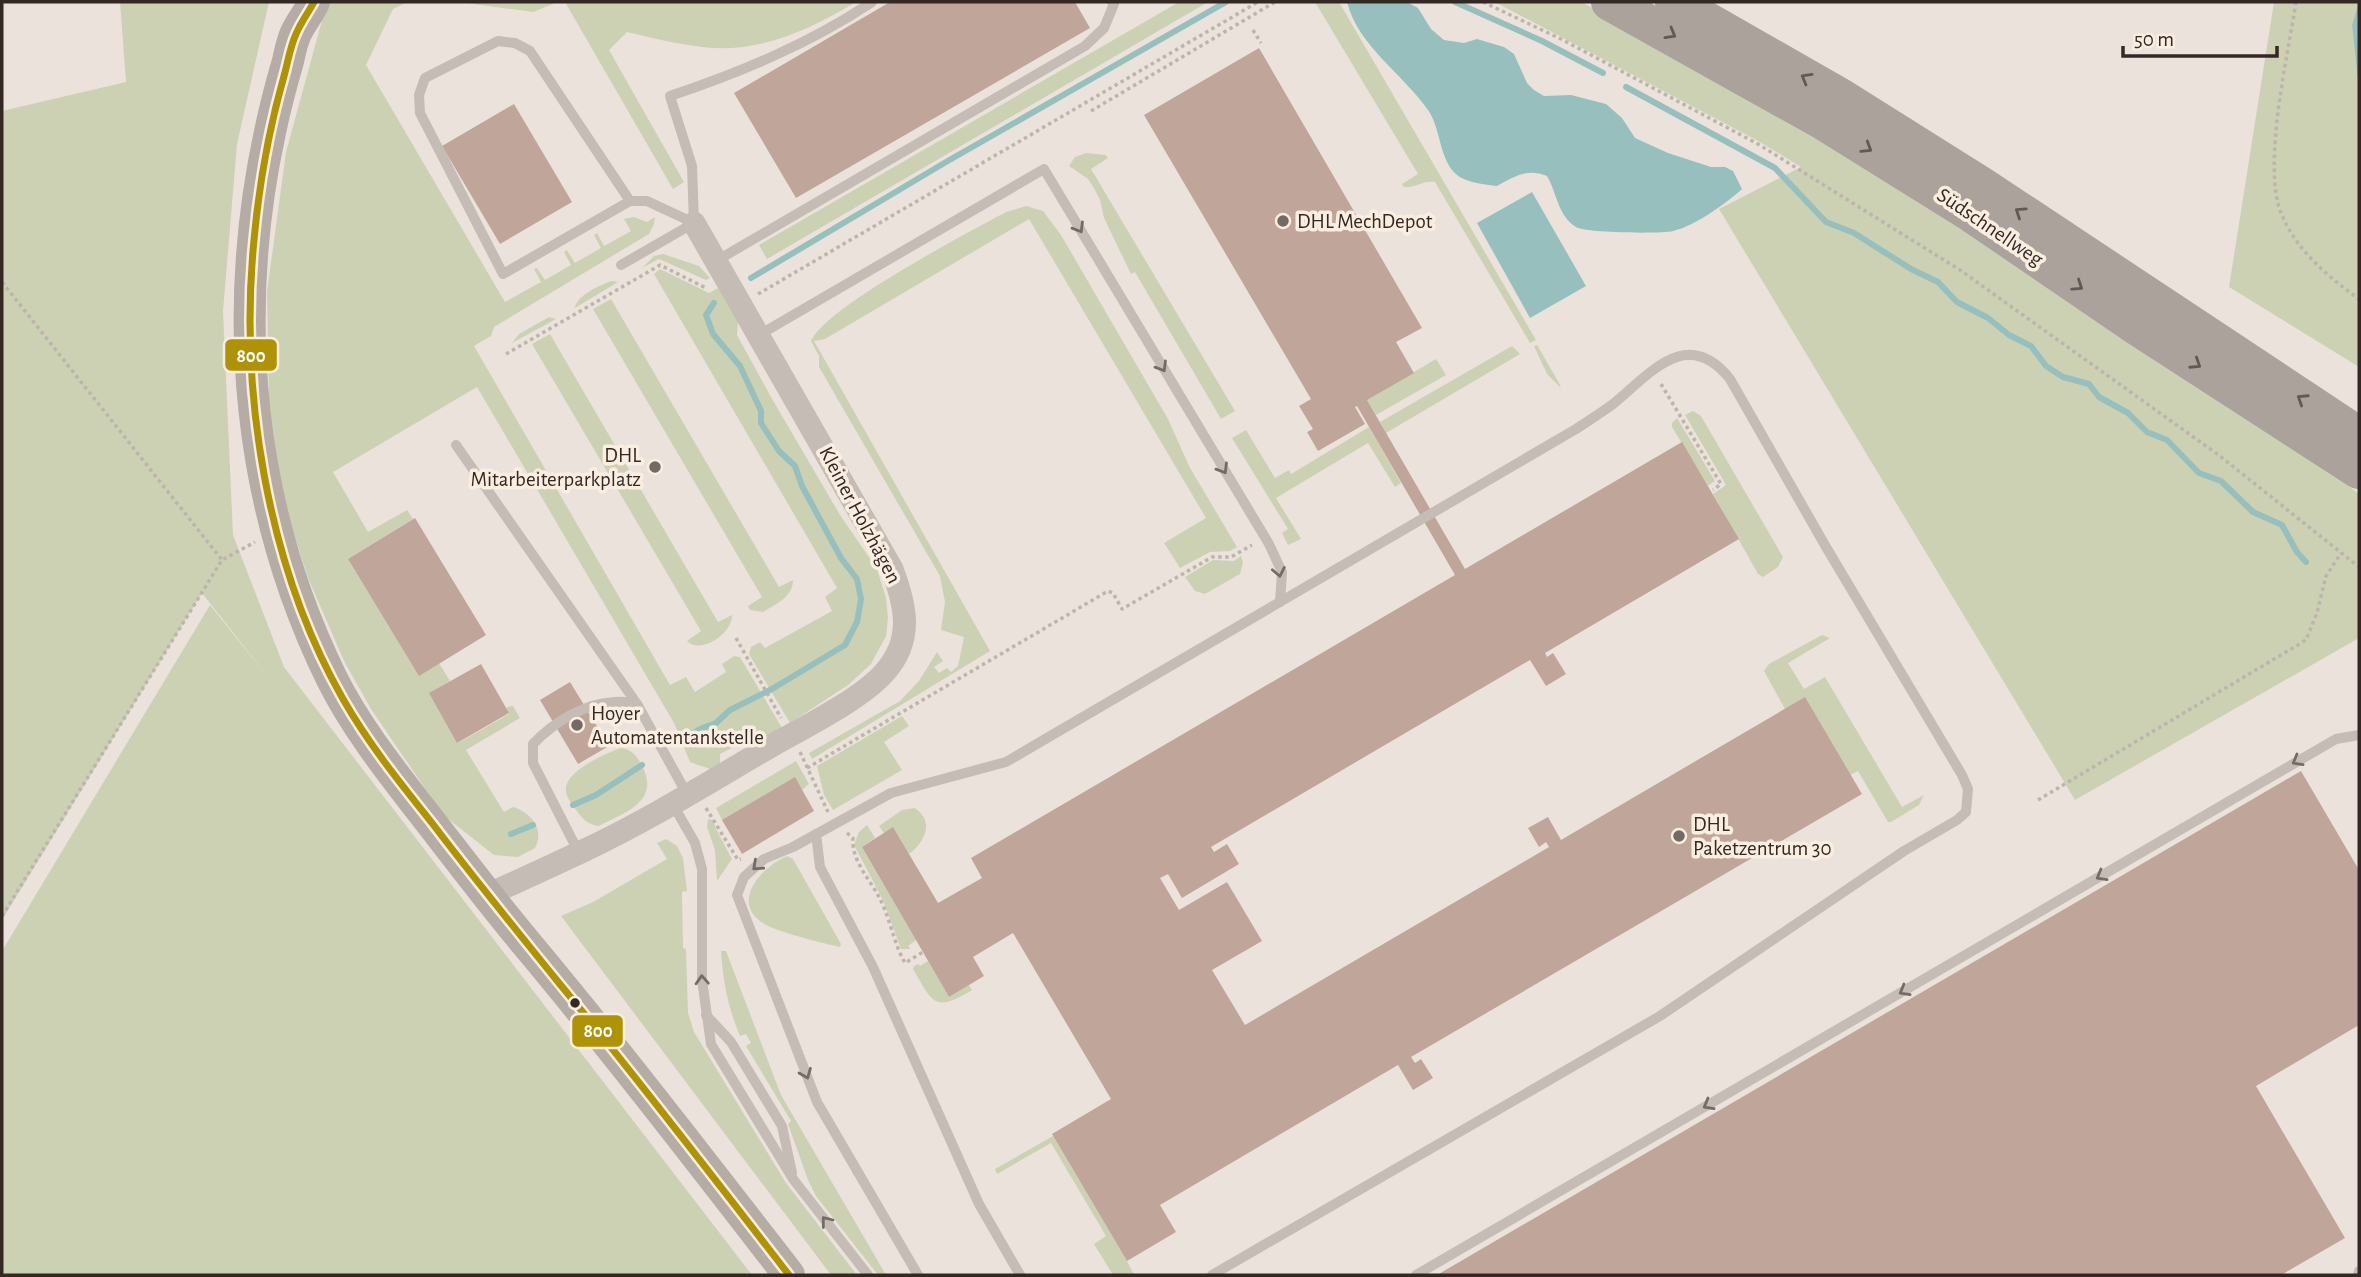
<svg xmlns="http://www.w3.org/2000/svg" width="2361" height="1277" viewBox="0 0 2361 1277" font-family="'Alegreya Sans',sans-serif">
  <style>
    .green { fill: #ccd1b3 }
    .water { fill: #96bfbe }
    .lines { fill: none; stroke-linecap: round; stroke-linejoin: round }
    .stream { stroke: #96bfbe; stroke-width: 6 }
    .building { fill: #c0a59b }
    .path { stroke: #bdb4ad; stroke-width: 3.5; stroke-dasharray: 3.5 3.5; stroke-linecap: butt }
    .lane { stroke: #c4bcb5; stroke-width: 10 }
    .street { stroke: #c4bcb5; stroke-width: 23 }
    .secondary { stroke: #b5aca5; stroke-width: 32 }
    .highway { stroke: #aaa29b; stroke-width: 38 }
    .bus-1-casing { stroke: #faeee0; stroke-width: 12 }
    .bus-1 { stroke: #ae9207; stroke-width: 7 }
    .oneway { stroke: #635954 }
    .oneway2 { stroke: #756b65 }
    .poi-dot { fill: #746964; stroke: #faeee0; stroke-width: 2.5 }
    .bus-dot { fill: #342824; stroke: #faeee0; stroke-width: 2.5 }
    .labels { text-anchor: middle; dominant-baseline: central; stroke-width: 7; stroke-linejoin: round; paint-order: stroke }
    .poi-label { font-size: 21px; fill: #342824; stroke: #faeee0; text-anchor: start }
    .street-label { font-size: 21px; fill: #342824; stroke: #faeee0 }
    .line-badge { stroke: #faeee0; stroke-width: 2.5 }
    .badge-label { font-size: 19px; text-anchor: middle; font-weight: bold; fill: #fff }
  </style>
  <rect width="100%" height="100%" fill="#ebe3db"/>
  <g class="green">
    <polygon points="120,2 269,2 237,144 223,311 233,535 284,667 752,1275 2,1275 2,951 210,605 271,681 202,593 2,920 2,111 126,82"/>
    <path d="M327,2H408L393,9L366,65L505,302L541,282L534,269L537,268L545,280L571,265L564,252L567,250L575,263L601,248L594,235L597,233L604,246L631,231L624,219L634,217L647,222L655,217L654,224L649,234L494,327L491,336L474,346L670,685L686,677L695,692L726,672L722,664L734,656L740,657L782,728L762,739L755,736L720,754V764L710,769L690,762L674,723L477,387L333,472L368,532L407,510L413,519L348,559L419,675L439,663L450,681L430,693L458,743L509,714L506,708L511,706H513L520,718L466,750L504,812L513,807C531,812 545,830 535,848L518,857L494,855L443,815L371,709L344,661L308,578L282,497L269,400L267,292L286,152Z"/>
    <polygon points="459,2 558,2 533,12"/>
    <path d="M565,2H856C810,30 757,54 702,47C677,44 652,38 627,32L609,50L684,182L673,189Z"/>
    <polygon points="1179,2 1208,2 767,259 759,245"/>
    <path d="M1315,2H1339L1536,340L1530,343L1435,182C1424,180 1415,188 1404,187L1402,184L1418,174Z"/>
    <polygon points="1495,2 1581,2 1624,24 1782,112 2306,452 2359,494 2359,638 2075,800 1719,209 1801,167 1760,142"/>
    <polygon points="2274,2 2359,2 2352,25 2359,91 2359,367 2229,287"/>
    <polygon points="1086,153 1106,155 1108,158 1091,169 1235,411 1221,419 1135,272 1131,274 1104,218 1100,200 1094,188 1088,179 1069,166 1075,157"/>
    <path d="M1026,206L1043,211L1061,235L1168,419L1190,468L1237,547L1230,551L1210,552L1180,568L1164,543L1206,518L1029,219L825,339L814,341L990,651L812,759L809,753L900,701L919,681L937,652L943,661L934,667L939,673L947,668L951,672L958,666L964,637L941,630L945,602L940,576L819,367V356L811,341C826,307 967,233 1006,212Z"/>
    <polygon points="663,254 699,266 710,278 706,280 659,259 642,268 654,256"/>
    <polygon points="660,269 709,293 718,288 738,322 737,335 771,397 840,515 877,569 886,598 888,618 886,636 871,664 848,685 790,723 749,654 751,647 760,642 765,648 832,611 825,597 837,588 654,274"/>
    <path d="M611,281L618,282L575,308C577,295 599,286 611,281Z"/>
    <path d="M611,299L779,587L793,580C793,597 776,604 763,612L750,610L748,606L762,597L593,309Z"/>
    <polygon points="549,317 556,319 512,343 519,334"/>
    <path d="M550,334L718,622L732,615C733,633 701,655 687,641L701,631L532,344Z"/>
    <polygon points="1537,345 1559,383 1561,388 1547,374 1534,346"/>
    <polygon points="1512,346 1520,354 1386,433 1380,422"/>
    <polygon points="1436,359 1446,375 1376,415 1367,400"/>
    <polygon points="1693,411 1701,416 1783,557 1778,567 1763,577 1758,574 1713,494 1726,485 1685,415"/>
    <polygon points="1677,418 1715,481 1708,486 1672,427 1672,423"/>
    <polygon points="1369,427 1401,483 1395,487 1368,443 1276,498 1301,539 1288,545 1282,533 1288,529 1232,438 1246,430 1275,478 1289,470 1291,474"/>
    <polygon points="1241,556 1243,562 1240,574 1205,594 1195,591 1185,577 1213,560 1234,561"/>
    <polygon points="1822,635 1830,638 1788,663 1804,689 1825,677 1902,807 1924,795 1919,805 1891,822 1888,822 1858,771 1850,775 1785,709 1764,671 1769,664"/>
    <polygon points="902,716 909,726 884,742 902,770 833,810 824,795 817,766"/>
    <path d="M621,748C631,749 636,755 641,764C662,801 626,812 599,826C589,825 582,819 577,811C573,806 566,797 566,791C563,772 606,753 621,748Z"/>
    <polygon points="796,761 809,784 802,790 722,820 716,808"/>
    <path d="M915,808C935,822 925,842 909,854L893,828L884,833L879,826L902,810Z"/>
    <polygon points="708,819 713,820 716,829 732,859 717,881 715,850 707,827"/>
    <polygon points="867,825 875,838 862,847 916,940 908,946 910,949 901,949 883,900 854,845 859,832"/>
    <polygon points="666,839 677,846 683,858 687,891 682,892 683,948 686,949 688,1013 694,1032 786,1183 857,1275 831,1275 561,916 593,902 667,859 657,843"/>
    <path d="M787,856L793,859L841,944L840,947C822,943 782,933 766,925C728,904 761,867 787,856Z"/>
    <path d="M721,951H726L781,1095L886,1275H878L816,1196L808,1180L788,1124L791,1121L746,1046L751,1043L746,1034L740,1036C728,1008 723,981 721,951Z"/>
    <path d="M928,961L949,997L969,985L972,990C934,1013 933,1003 913,969L914,966L918,964L920,966Z"/>
    <polygon points="1053,1136 1127,1261 1134,1275 1113,1275 1094,1244 1106,1236 1051,1143 997,1174 995,1169"/>
  </g>
  <g class="water">
    <path d="M1347,2L1409,3L1418,8L1431,29L1444,40L1464,43L1477,39L1504,47L1514,54L1527,83L1534,90L1544,96L1571,95L1606,104L1622,118L1635,138L1668,153L1711,167H1725L1733,171L1742,189C1725,204 1695,226 1673,231C1661,234 1585,233 1576,227C1558,216 1557,193 1547,176C1527,168 1515,176 1497,186C1483,184 1462,183 1452,170C1439,153 1440,127 1428,110C1403,74 1358,46 1347,2Z"/>
    <polygon points="2359,2 2359,91 2352,25"/>
    <polygon points="1532,192 1586,286 1530,318 1477,223"/>
  </g>
  <g class="lines">
    <g class="stream">
      <polyline points="1455,2 1542,41 1603,73"/>
      <polyline points="1626,87 1775,168 1826,222 1854,233 1911,269 1938,282 1957,302 1988,318 2009,335 2031,346 2046,366 2063,377 2089,384 2099,397 2128,413 2147,432 2167,440 2199,473 2221,481 2253,512 2282,525 2297,552 2306,562"/>
      <polyline points="751,278 946,162 1226,2"/>
      <polyline points="680,742 700,729 716,723 730,710 772,689 845,645 857,622 861,599 857,579 841,558 802,486 795,466 779,451 761,423 761,411 740,366 713,334 706,315 714,303"/>
      <polyline points="573,805 596,795 642,765"/>
      <polyline points="511,834 533,825"/>
    </g>
  </g>
  <g class="building">
    <polygon points="890,2 1075,2 1090,28 796,198 734,93"/>
    <polygon points="1259,48 1422,328 1396,342 1414,373 1367,400 1465,569 1682,442 1739,539 1545,653 1547,657 1553,653 1566,674 1546,686 1530,660 1211,847 1214,852 1227,844 1239,864 1182,898 1168,874 1160,878 1179,910 1227,882 1262,941 1212,970 1245,1025 1549,847 1546,842 1539,847 1528,828 1548,817 1561,840 1805,697 1862,794 1411,1057 1415,1063 1421,1059 1433,1078 1413,1090 1398,1065 1160,1205 1176,1232 1127,1261 1052,1134 1111,1099 1013,933 973,957 984,976 949,997 862,847 893,827 938,903 982,878 971,858 1455,575 1357,406 1355,407 1365,424 1318,451 1307,432 1313,429 1299,406 1311,399 1144,115"/>
    <polygon points="514,104 572,202 500,244 442,146"/>
    <polygon points="415,518 486,635 419,676 348,559"/>
    <polygon points="481,664 509,713 457,743 429,693"/>
    <polygon points="570,682 609,746 578,764 540,700"/>
    <polygon points="2301,771 2359,870 2359,1025 2256,1086 2345,1238 2281,1275 1437,1275"/>
    <polygon points="795,777 814,811 742,854 722,820"/>
  </g>
  <g class="lines">
    <g class="path">
      <polyline points="1483,2 1563,40 1758,144 1960,270 2220,456 2359,567"/>
      <path d="M2296,2C2288,55 2262,165 2281,213C2296,250 2328,277 2359,299"/>
      <polyline points="1253,30 1261,43"/>
      <polyline points="1091,111 1275,2"/>
      <polyline points="2,282 222,560"/>
      <polyline points="758,294 1258,2"/>
      <polyline points="506,354 660,265 706,288"/>
      <polyline points="1661,384 1721,484 1713,490"/>
      <polyline points="736,638 781,718"/>
      <polyline points="800,752 828,812"/>
      <polyline points="807,768 1108,591 1113,593 1122,609 1212,557 1231,557 1252,545"/>
      <polyline points="2038,800 2306,640 2317,613 2326,576 2341,553"/>
      <polyline points="706,808 738,860 741,859"/>
      <path d="M847,833L853,838C851,860 869,878 879,897C890,917 893,942 905,963L923,952"/>
      <polyline points="2,916 222,560 255,542"/>
    </g>
    <g class="lane">
      <polyline points="630,201 530,51 515,43 498,41 425,78 419,95 420,113 503,274 630,201 647,201 694,223"/>
      <path d="M694,223L692,166L670,96C741,72 809,44 872,2"/>
      <polyline points="716,261 1085,46 1104,28 1114,4 1112,2"/>
      <polyline points="621,265 694,223"/>
      <polyline points="759,335 1044,169 1269,544 1282,572 1280,602"/>
      <polyline points="456,445 637,704"/>
      <polyline points="672,803 695,843 702,869 702,980 711,1044 793,1179 868,1275"/>
      <polyline points="816,834 820,867 873,967 979,1204 1020,1275"/>
      <path d="M579,853L533,763V744C553,723 584,703 615,702C622,701 630,703 637,704L687,794"/>
      <polyline points="706,1015 731,1042 782,1126 792,1173"/>
      <path d="M918,1275L817,1102L737,895L744,877L764,859L793,847L891,793L1006,762L1576,429C1588,421 1601,413 1613,404C1650,374 1687,325 1730,379L1826,547L1962,775L1968,789L1966,812L1957,820L1904,851L1660,1016L1212,1275"/>
      <polyline points="1416,1275 2336,739 2359,735"/>
      <polyline points="2358,1275 2359,1271"/>
    </g>
    <path class="street" d="M487,895C519,881 551,866 583,851C649,820 711,781 773,745C805,727 861,699 884,673C914,640 906,606 892,569L694,223"/>
    <path class="secondary" d="M314,2C309,13 301,22 296,33C292,41 290,52 288,61C281,85 275,108 270,132C230,317 248,508 332,679C355,725 387,766 418,806C454,852 489,899 526,943C617,1052 703,1164 789,1275"/>
    <g class="highway">
      <polyline points="1610,2 1825,122 1968,211 2138,327 2359,470"/>
      <polyline points="1674,2 1842,98 1982,186 2359,436"/>
    </g>
    <g class="bus-1-casing">
      <path id="bus-1" d="M314,2C308,13 301,22 296,34C290,47 288,62 284,76C269,129 259,185 254,240C239,391 267,566 343,699C368,743 400,783 432,823C473,877 516,930 559,983C638,1079 713,1177 789,1275"/>
    </g>
    <use href="#bus-1" class="bus-1"/>
  </g>
  <defs><path id="oneway-chevron" d="M-2-3.5L2.5 0L-2 3.5" fill="none" stroke-width="1.6" stroke-linecap="round" stroke-linejoin="round" transform="scale(1.75)"/></defs>
  <g class="oneway">
    <use href="#oneway-chevron" transform="translate(1671 34) rotate(30)"/>
    <use href="#oneway-chevron" transform="translate(1806 78) rotate(-150)"/>
    <use href="#oneway-chevron" transform="translate(1867 148) rotate(32)"/>
    <use href="#oneway-chevron" transform="translate(2020 212) rotate(-146)"/>
    <use href="#oneway-chevron" transform="translate(2078 286) rotate(34)"/>
    <use href="#oneway-chevron" transform="translate(2196 364) rotate(33)"/>
    <use href="#oneway-chevron" transform="translate(2302 399) rotate(-147)"/>
  </g>
  <g class="oneway2">
    <use href="#oneway-chevron" transform="translate(1079 228) rotate(59)"/>
    <use href="#oneway-chevron" transform="translate(1162 367) rotate(59)"/>
    <use href="#oneway-chevron" transform="translate(1223 469) rotate(59)"/>
    <use href="#oneway-chevron" transform="translate(1279 572) rotate(79)"/>
    <use href="#oneway-chevron" transform="translate(2297 761) rotate(150)"/>
    <use href="#oneway-chevron" transform="translate(757 866) rotate(138)"/>
    <use href="#oneway-chevron" transform="translate(2101 876) rotate(150)"/>
    <use href="#oneway-chevron" transform="translate(702 980) rotate(-93)"/>
    <use href="#oneway-chevron" transform="translate(1904 991) rotate(150)"/>
    <use href="#oneway-chevron" transform="translate(806 1074) rotate(68)"/>
    <use href="#oneway-chevron" transform="translate(1708 1105) rotate(150)"/>
    <use href="#oneway-chevron" transform="translate(826 1221) rotate(-128)"/>
  </g>
  <g class="poi-dot">
    <circle cx="1283" cy="221" r="7"/>
    <circle cx="655" cy="467" r="7"/>
    <circle cx="577" cy="725" r="7"/>
    <circle cx="1679" cy="836" r="7"/>
  </g>
  <circle class="bus-dot" cx="575" cy="1003" r="6"/>
  <g class="labels">
    <g class="poi-label">
      <text x="1297" y="221">DHL MechDepot</text>
      <text x="641" y="455" text-anchor="end">DHL<tspan x="641" dy="24">Mitarbeiterparkplatz</tspan></text>
      <text x="591" y="713">Hoyer<tspan x="591" dy="24">Automatentankstelle</tspan></text>
      <text x="1693" y="824">DHL<tspan x="1693" dy="24">Paketzentrum 30</tspan></text>
    </g>
    <g class="street-label">
      <text transform="translate(1990 227) rotate(34)">Südschnellweg</text>
      <text transform="translate(860 515) rotate(62)">Kleiner Holzhägen</text>
    </g>
  </g>
  <g class="line-badge">
    <rect x="224" y="338" width="54" height="34" rx="7" fill="#ae9207"/>
    <rect x="571" y="1014" width="53" height="34" rx="7" fill="#ae9207"/>
  </g>
  <g class="badge-label">
    <text x="251" y="362">800</text>
    <text x="598" y="1037">800</text>
  </g>
  <rect width="2361" height="1277" fill="none" stroke="#342824" stroke-width="7"/>
  <path d="M2123 46v10h154v-10" fill="none" stroke="#342824" stroke-width="3.5"/>
  <text x="2134" y="46" font-size="21" fill="#342824" stroke="#faeee0" stroke-width="5" paint-order="stroke">50 m</text>
</svg>
